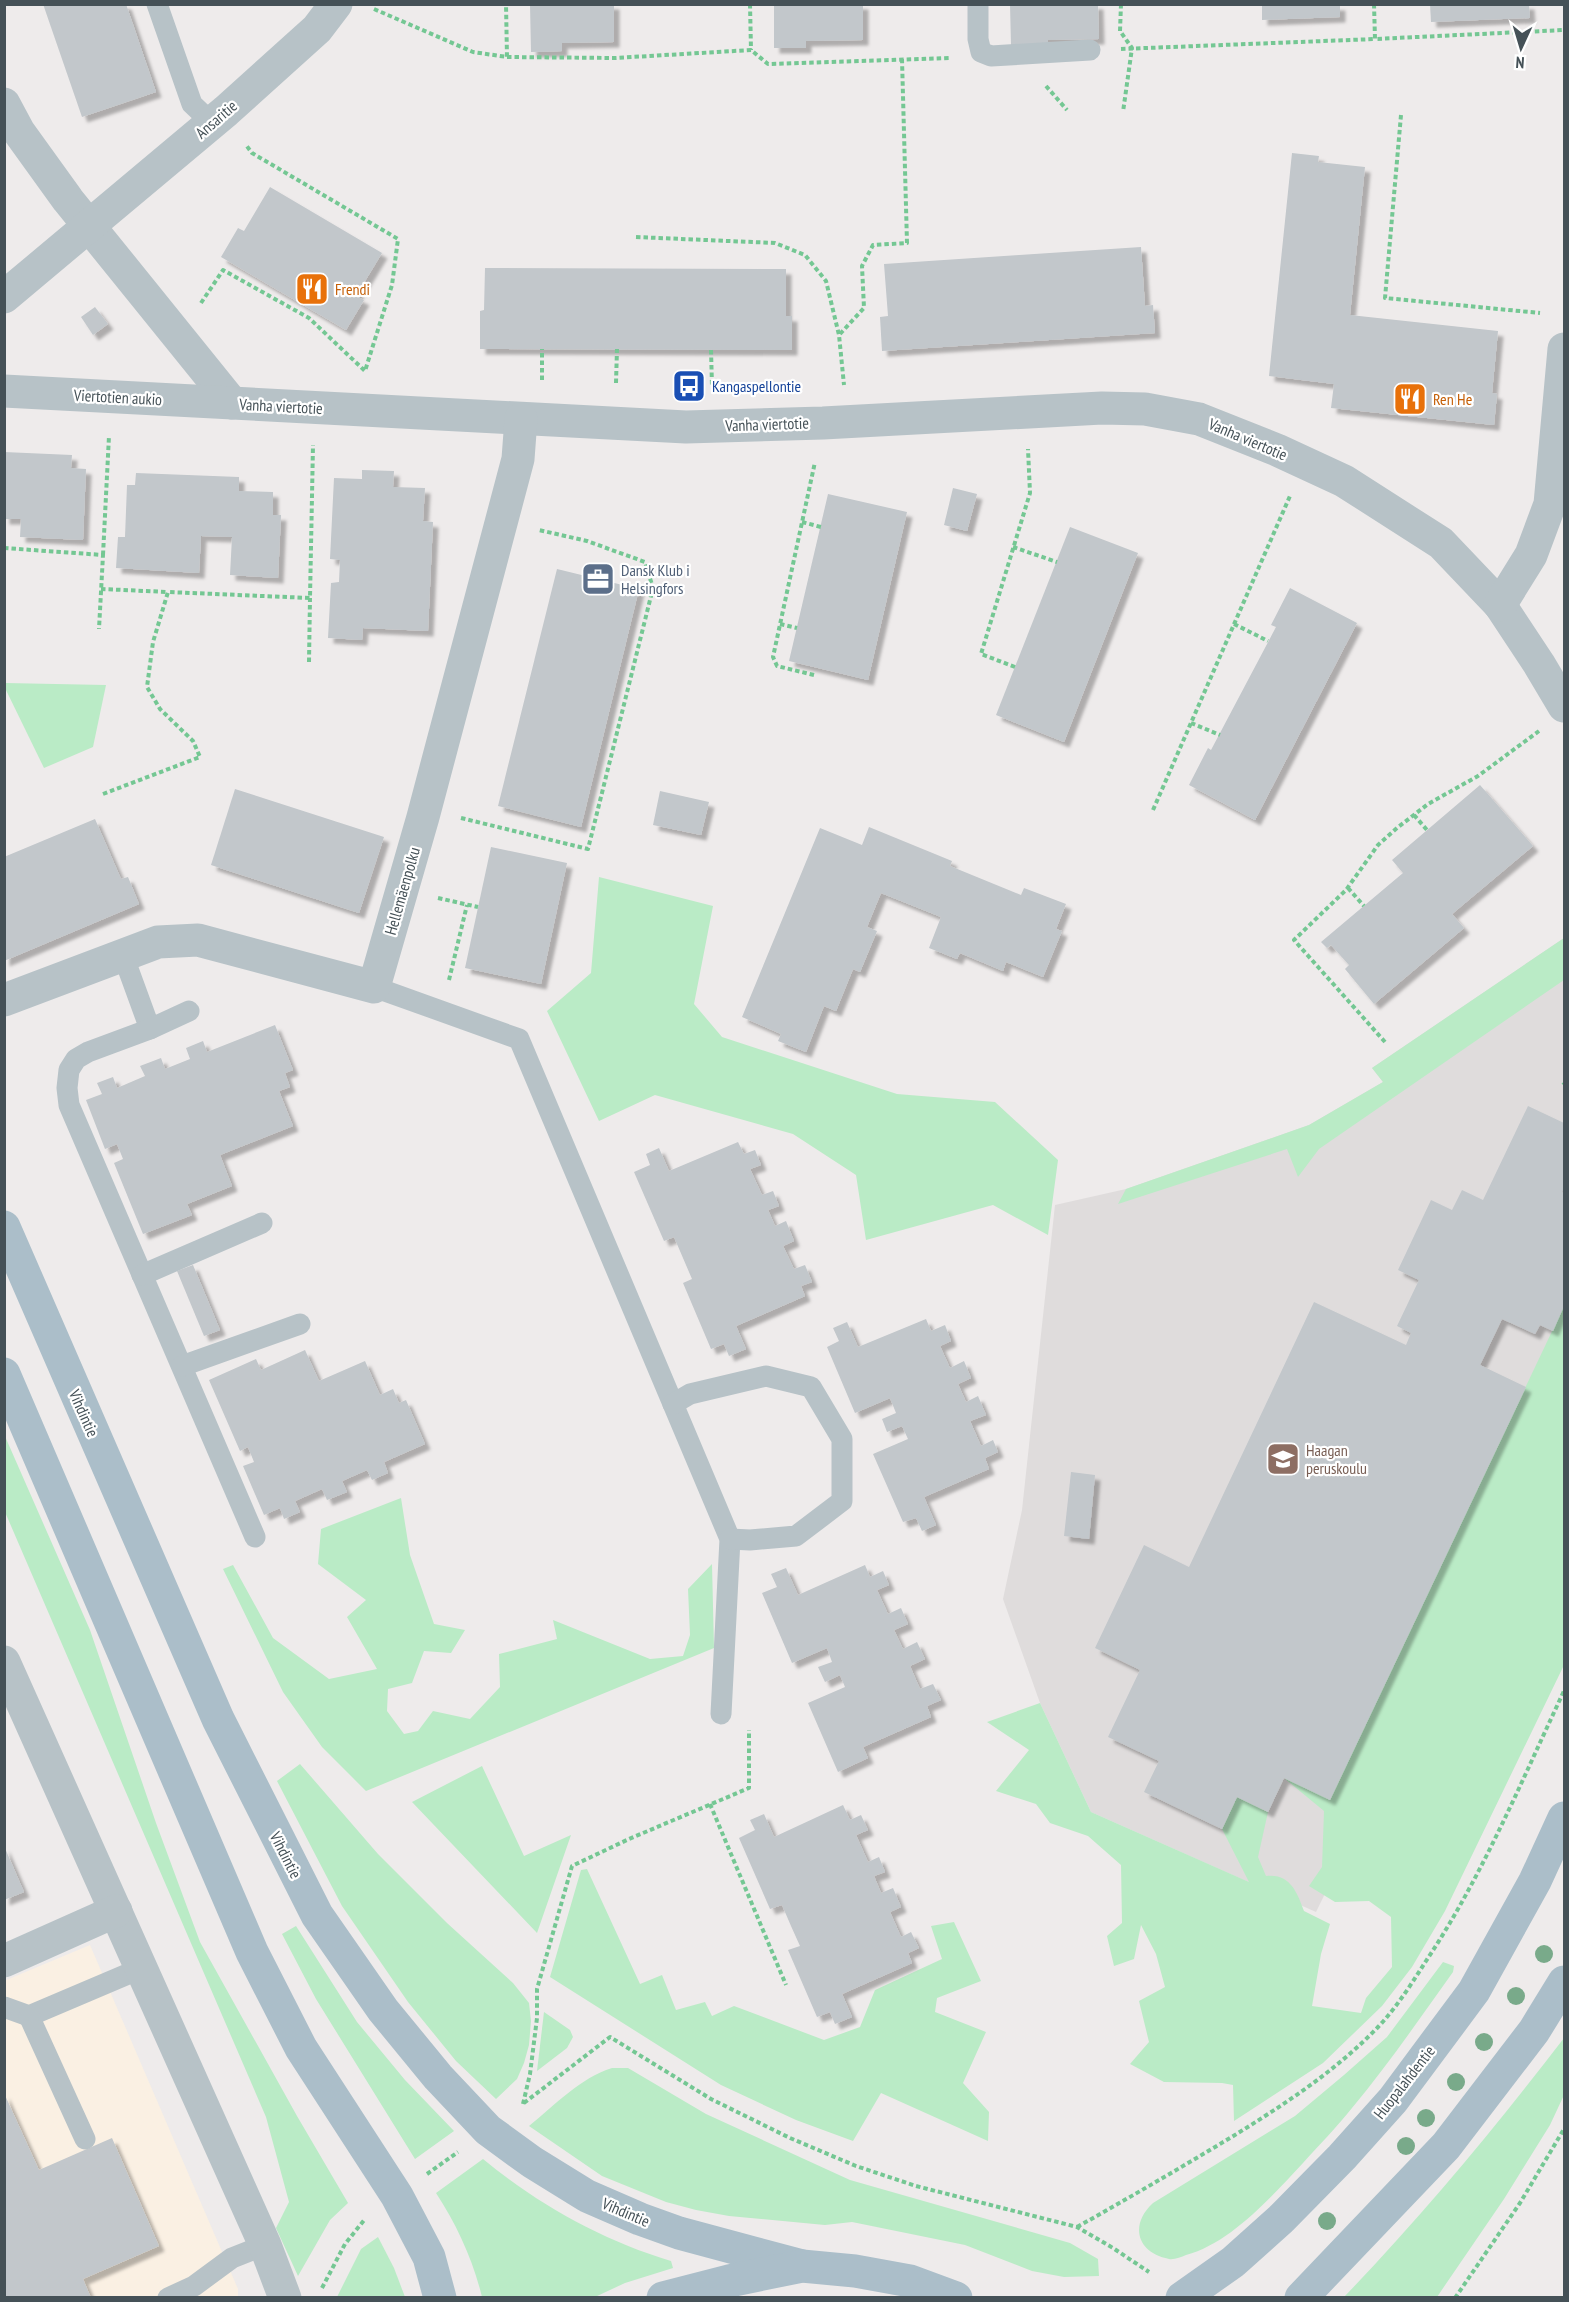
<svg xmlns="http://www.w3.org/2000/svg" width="1569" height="2302" viewBox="0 0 1569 2302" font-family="'PT Sans Narrow',sans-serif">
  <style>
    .commercial { fill: #faf0e3 }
    .education { fill: #dfdcdc }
    .green { fill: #baebc6 }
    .building { fill: #c2c7cb; filter: url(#shadow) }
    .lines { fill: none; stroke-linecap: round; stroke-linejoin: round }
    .path { stroke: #74c793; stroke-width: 4; stroke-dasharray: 4.5 3; stroke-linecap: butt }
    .service { stroke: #b7c2c7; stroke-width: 21 }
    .minor { stroke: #b7c2c7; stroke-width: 33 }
    .primary { stroke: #abbec9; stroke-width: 33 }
    .tree { fill: #79aa8a }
    .labels { text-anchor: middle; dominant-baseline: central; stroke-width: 4.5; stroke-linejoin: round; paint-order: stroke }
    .street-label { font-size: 16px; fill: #455157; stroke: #fff }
    .food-label { font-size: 16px; fill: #c56008; stroke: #fff; text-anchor: start }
    .transit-label { font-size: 16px; fill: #164399; stroke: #fff; text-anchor: start }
    .service-label { font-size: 16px; fill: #4e5e75; stroke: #fff; text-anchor: start }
    .education-label { font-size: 16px; fill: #785e54; stroke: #fff; text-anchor: start }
  </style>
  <defs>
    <filter id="shadow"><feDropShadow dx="5.5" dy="5.5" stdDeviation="1.5" flood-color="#0004"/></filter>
  </defs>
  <rect width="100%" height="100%" fill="#eeebeb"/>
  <polygon class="commercial" points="90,1945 238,2289 238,2297 5,2297 4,1981"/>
  <polygon class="education" points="1564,938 1564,1408 1316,1912 1091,1812 1040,1703 1003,1599 1022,1510 1055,1205 1126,1189 1309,1125 1383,1082 1372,1068"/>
  <g class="green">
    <polygon points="5,683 106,685 93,747 44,768 5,688"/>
    <polygon points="599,877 713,906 694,1004 722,1037 897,1094 995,1102 1058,1160 1048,1235 993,1205 866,1240 856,1175 793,1134 655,1095 599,1121 547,1011 591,973"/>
    <polygon points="1564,938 1564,980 1319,1149 1298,1177 1287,1149 1118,1204 1126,1189 1309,1125 1383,1082 1372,1068"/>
    <path d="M1564,1306V1665L1445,1911L1412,1967L1382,2006L1323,2063L1234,2121L1233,2085L1222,2083L1164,2082L1130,2064L1149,2042L1139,2001L1165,1987L1156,1954L1141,1925L1134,1959L1114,1966L1107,1936L1122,1923L1121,1865L1088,1836L1050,1823L1036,1804L996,1791L1029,1750L987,1722L1040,1703L1091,1812L1249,1882L1222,1829L1237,1797L1268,1812L1258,1857L1266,1876C1290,1873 1297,1892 1304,1911L1330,1924L1321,1954L1312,2006L1361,2013L1366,1998L1392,1967L1391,1917L1369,1901L1335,1902L1309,1886L1322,1867L1324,1811L1284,1778L1330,1799Z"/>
    <polygon points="4,1434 90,1630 156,1823 200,1942 297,2116 348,2203 330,2220 298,2276 276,2228 289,2202 266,2117 5,1512"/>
    <polygon points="401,1498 410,1555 434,1624 465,1630 451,1653 424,1651 412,1683 388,1689 387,1711 404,1734 418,1731 433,1711 470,1719 500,1687 499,1654 557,1639 553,1620 650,1659 683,1656 690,1635 688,1589 712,1564 714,1648 366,1791 322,1747 283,1692 223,1569 233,1565 273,1638 329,1679 377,1669 347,1617 366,1600 318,1564 321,1529"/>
    <polygon points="300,1764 378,1854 447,1923 513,1983 529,2003 531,2021 529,2045 524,2063 517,2079 496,2099 456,2061 408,2002 342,1906 277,1781"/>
    <polygon points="482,1766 524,1856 571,1835 537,1933 412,1802"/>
    <polygon points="587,1869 640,1984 662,1975 676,2010 705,2002 712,2016 734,2006 824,2040 860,2027 875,1990 942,1959 931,1926 954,1922 981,1981 937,1998 935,2012 986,2032 963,2083 989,2112 988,2141 881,2093 853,2141 796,2120 721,2085 550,1977 581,1870"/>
    <polygon points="296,1926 357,2022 405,2080 454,2131 415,2159 316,1999 282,1934"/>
    <path d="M1443,1962L1454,1966L1453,1972C1420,2018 1388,2065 1352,2108C1337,2127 1319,2145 1303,2163C1272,2196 1231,2243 1186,2255C1181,2257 1174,2260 1169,2259C1137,2253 1129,2225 1153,2203L1295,2116L1344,2075L1387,2037Z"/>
    <polygon points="544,2012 570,2030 573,2037 567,2048 537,2071"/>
    <path d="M1564,2038V2095L1550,2125L1504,2199L1437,2297H1344C1423,2215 1495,2128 1564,2038Z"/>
    <path d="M612,2068H628L706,2114L850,2180L1070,2243L1098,2259L1099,2276L1064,2277L1032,2271L965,2245L852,2222L825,2225L729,2216L696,2210L666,2202L602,2176L529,2126C555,2105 580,2078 612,2068Z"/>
    <path d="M483,2159C539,2205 602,2240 671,2261L673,2268L625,2283L595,2297H482C473,2260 457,2225 436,2193Z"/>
    <polygon points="378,2237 394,2268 405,2297 337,2297 361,2249"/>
  </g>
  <g class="building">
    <polygon points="43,4 126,4 156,92 82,117"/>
    <polygon points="530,4 614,4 614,42 562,43 562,51 531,52"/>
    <polygon points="774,4 863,4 863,40 806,41 806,48 774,48"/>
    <polygon points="1010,4 1098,4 1099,39 1048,40 1048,44 1011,45"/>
    <polygon points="1430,4 1529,4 1530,18 1431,22"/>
    <polygon points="1262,5 1340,5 1340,17 1262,20"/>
    <polygon points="1292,153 1319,156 1318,162 1365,167 1350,315 1498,331 1492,393 1497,394 1494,425 1331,408 1334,384 1269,376"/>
    <polygon points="270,187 382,253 356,296 364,300 346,330 221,257 238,228 244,231"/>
    <polygon points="1141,247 1145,306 1153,305 1155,333 882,351 880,317 888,316 884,264"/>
    <polygon points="485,268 786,269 786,316 792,316 792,350 480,349 480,311 484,310"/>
    <polygon points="95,307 108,324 93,335 81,317"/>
    <polygon points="4,452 72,455 71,468 86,469 83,540 20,537 21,519 4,519"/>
    <polygon points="362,470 394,471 393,487 425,488 423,521 433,522 428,631 363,628 362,640 328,638 331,583 339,582 340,560 330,559 334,478 362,479"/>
    <polygon points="136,473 239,477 239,491 273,492 273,515 281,515 278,578 230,575 232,537 201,536 199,573 116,568 118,537 125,537 127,485 135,485"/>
    <polygon points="953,488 977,494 967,531 944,525"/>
    <polygon points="828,494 907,512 868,680 789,661"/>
    <polygon points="1070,527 1138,553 1064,742 996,715"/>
    <polygon points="557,569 639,589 581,827 498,806"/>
    <polygon points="1290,588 1357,623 1255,820 1189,785 1208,748 1211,750 1276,627 1271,625"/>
    <polygon points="1480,785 1533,846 1452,914 1464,928 1374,1004 1345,969 1349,965 1331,945 1327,948 1321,942 1403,873 1392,860"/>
    <polygon points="235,789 384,837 359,913 211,865"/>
    <polygon points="660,791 709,802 701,835 653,825"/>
    <polygon points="95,819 121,879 128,877 139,904 4,961 4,857"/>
    <polygon points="869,827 952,861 950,866 1021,895 1024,888 1066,904 1056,929 1062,931 1043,977 1006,962 1003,971 960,953 957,959 929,948 941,917 881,893 867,927 877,931 860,972 853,969 836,1011 824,1006 806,1052 778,1041 781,1034 742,1017 820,828 862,845"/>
    <polygon points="491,847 567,863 541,984 465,968"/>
    <polygon points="275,1025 293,1070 285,1073 290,1087 279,1091 293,1126 220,1155 232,1186 187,1204 192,1215 143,1234 114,1163 123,1159 117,1144 105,1149 86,1100 102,1094 97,1083 113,1077 117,1088 145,1076 140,1066 161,1058 165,1069 190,1059 186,1048 203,1041 207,1052"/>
    <polygon points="1528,1106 1564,1123 1564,1187 1562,1192 1564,1193 1564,1306 1553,1331 1540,1325 1535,1334 1502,1319 1480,1365 1526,1387 1330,1800 1284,1778 1268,1812 1237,1797 1222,1829 1144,1792 1159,1761 1108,1737 1140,1670 1095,1648 1144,1545 1189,1567 1314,1302 1406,1345 1411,1333 1397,1326 1419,1280 1398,1270 1431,1200 1452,1210 1462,1190 1483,1200"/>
    <polygon points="738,1142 744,1154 755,1150 761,1165 750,1169 762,1195 773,1191 779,1206 768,1210 775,1226 786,1221 794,1241 783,1246 794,1269 805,1265 812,1282 801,1286 805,1296 736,1326 746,1349 729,1356 724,1344 711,1349 683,1283 692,1279 674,1237 664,1241 634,1172 650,1165 646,1154 659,1148 669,1171"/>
    <polygon points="193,1265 220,1330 204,1336 177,1271"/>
    <polygon points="926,1319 931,1331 945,1325 951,1341 940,1346 950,1368 964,1361 971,1378 958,1384 966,1402 978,1396 986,1415 970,1421 981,1446 993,1440 998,1452 985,1458 989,1469 924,1497 936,1525 922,1531 916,1518 903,1522 873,1454 908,1439 902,1426 887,1432 884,1424 882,1419 896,1413 890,1398 855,1413 827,1347 839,1341 833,1328 847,1322 858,1347"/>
    <polygon points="305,1350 319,1381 365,1361 380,1395 393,1389 399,1403 406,1400 425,1444 384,1462 388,1473 372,1480 367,1470 342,1481 347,1492 327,1500 322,1489 295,1501 300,1512 284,1519 280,1508 264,1515 243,1466 254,1462 248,1447 240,1451 209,1380 256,1359 261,1370"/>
    <polygon points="1071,1472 1095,1475 1089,1539 1064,1536"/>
    <polygon points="865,1565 870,1577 883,1571 889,1585 877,1590 888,1614 901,1608 908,1624 894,1630 903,1649 917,1642 925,1659 910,1666 920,1689 933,1684 941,1700 927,1706 931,1717 863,1747 868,1758 838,1772 808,1703 845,1687 840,1675 825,1682 818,1667 832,1662 827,1648 792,1663 762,1593 777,1587 771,1574 786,1568 798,1595"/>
    <polygon points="843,1805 850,1820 861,1815 868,1830 856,1835 868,1862 879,1857 885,1872 874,1876 881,1893 893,1888 901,1907 890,1912 901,1937 911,1932 919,1948 908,1953 912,1963 842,1994 852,2017 835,2024 830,2012 817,2017 788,1950 800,1946 791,1926 782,1905 770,1909 739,1838 755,1830 750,1820 764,1814 774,1837"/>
    <polygon points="4,1846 24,1892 4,1900"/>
    <polygon points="4,2093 39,2170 112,2138 159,2246 83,2279 91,2298 4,2298"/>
  </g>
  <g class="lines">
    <g class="path">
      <polyline points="750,4 751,50"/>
      <polyline points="1121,4 1120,31 1132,48 1123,112"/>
      <polyline points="1374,4 1375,39 1564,30"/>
      <polyline points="374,9 473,52 507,57 506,4"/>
      <polyline points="1121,49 1375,39"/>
      <polyline points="507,57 615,58 751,50 768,64 950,58"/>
      <polyline points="1046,86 1067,110"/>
      <polyline points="1401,115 1385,298 1540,313"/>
      <polyline points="636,237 775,243 805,255 826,281 839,335 844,385"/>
      <polyline points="201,303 223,270 309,318 365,371 392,285 398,239 252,153 246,145"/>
      <polyline points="840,334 864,308 862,266 873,245 907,243 902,59"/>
      <polyline points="711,350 712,386"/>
      <polyline points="542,380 542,349"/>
      <polyline points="616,383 617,349"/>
      <polyline points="802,522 821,527"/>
      <polyline points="1013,547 1057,562"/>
      <polyline points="4,548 103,555 99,629"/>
      <polyline points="103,555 109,436"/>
      <polyline points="101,589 168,592"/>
      <polyline points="780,624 797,628"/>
      <polyline points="1234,624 1268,641"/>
      <polyline points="309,662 310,598"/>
      <polyline points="1015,667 981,654 1030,493 1028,449"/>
      <polyline points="814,675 777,666 773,657 815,462"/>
      <polyline points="1191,723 1220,735"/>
      <polyline points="103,794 200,757 193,741 160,709 147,687 153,642 168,592 310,598 313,445"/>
      <polyline points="1153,810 1290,496"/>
      <polyline points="1414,815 1427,830"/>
      <polyline points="461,818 588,849 653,588 645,562 587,541 539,530"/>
      <polyline points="1348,888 1364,906"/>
      <polyline points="438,898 478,907"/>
      <polyline points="449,980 467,905"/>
      <polyline points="1385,1042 1294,940 1346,890 1378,845 1397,828 1428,804 1478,776 1539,731"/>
      <polyline points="1563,1085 1564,1084"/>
      <polyline points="710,1804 786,1985"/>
      <polyline points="524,2103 610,2037 711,2099 790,2138 856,2166 916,2186 1077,2227 1113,2248 1149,2272"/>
      <polyline points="523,2104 530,2074 537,2018 537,1989 572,1866 629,1839 749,1788 749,1730"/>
      <polyline points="427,2174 458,2152"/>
      <path d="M1077,2227C1129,2198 1180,2168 1230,2138C1282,2106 1336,2071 1378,2027C1397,2007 1412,1983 1426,1961C1482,1877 1521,1782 1564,1691"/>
      <polyline points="322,2288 345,2244 365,2219"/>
      <polyline points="1455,2298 1520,2203 1564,2129"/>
    </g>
    <g class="service">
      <polyline points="157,4 192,104 212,123"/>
      <polyline points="978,4 978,39 981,52 991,56 1090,50"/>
      <polyline points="123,955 150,1029"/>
      <polyline points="374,987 519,1039 730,1539 721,1714"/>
      <polyline points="189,1011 150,1029 88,1052 76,1059 69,1070 67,1088 69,1105 255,1537"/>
      <polyline points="142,1275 262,1223"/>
      <polyline points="182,1366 300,1324"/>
      <polyline points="673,1404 690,1394 766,1376 811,1387 842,1439 842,1501 796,1536 750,1540 730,1539"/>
      <polyline points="4,2007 29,2016 142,1968"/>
      <polyline points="29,2016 85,2139"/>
      <polyline points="168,2298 194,2286 232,2258 265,2245"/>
    </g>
    <g class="minor">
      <polyline points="4,104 19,132 68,200 232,403"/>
      <polyline points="4,297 226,111 317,29 336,4"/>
      <polyline points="4,391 686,427 823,423 1102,408 1145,409 1199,419 1277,450 1344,481 1441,543 1500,605 1539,664 1564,706"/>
      <polyline points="1500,605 1531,555 1550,504 1564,349"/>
      <polyline points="4,1000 158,942 198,940 374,987 423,817 518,459 521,419"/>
      <polyline points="4,1662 265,2245 285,2298"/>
      <polyline points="4,1961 116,1911"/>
    </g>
    <g class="primary">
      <polyline points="4,1227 218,1719 317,1915 383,2010 438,2077 488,2130 532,2162 587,2196 640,2219 679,2233 802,2266"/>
      <polyline points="4,1374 252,1952 301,2048 397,2196 429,2257 440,2298"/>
      <polyline points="663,2298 729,2281 802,2266 855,2271 910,2281 956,2298"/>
      <polyline points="1182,2298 1233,2262 1281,2219 1342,2157 1393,2100 1474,1991 1535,1881 1564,1818"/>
      <polyline points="1301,2298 1446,2146 1534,2031 1564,1982"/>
    </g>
  </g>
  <g class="tree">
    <circle cx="1544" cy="1954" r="9"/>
    <circle cx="1516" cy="1996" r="9"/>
    <circle cx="1484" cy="2042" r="9"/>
    <circle cx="1456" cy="2082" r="9"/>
    <circle cx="1426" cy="2118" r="9"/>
    <circle cx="1406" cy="2146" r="9"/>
    <circle cx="1327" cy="2221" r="9"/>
  </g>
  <defs>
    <g id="restaurant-square" transform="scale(1.725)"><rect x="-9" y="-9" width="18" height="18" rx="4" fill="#e8710a" stroke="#fff"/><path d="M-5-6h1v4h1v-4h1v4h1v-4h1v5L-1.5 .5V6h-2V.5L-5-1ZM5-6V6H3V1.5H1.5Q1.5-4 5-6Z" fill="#fff"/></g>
    <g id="bus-square" transform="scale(1.725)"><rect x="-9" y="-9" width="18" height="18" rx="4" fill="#1a4fb4" stroke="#fff"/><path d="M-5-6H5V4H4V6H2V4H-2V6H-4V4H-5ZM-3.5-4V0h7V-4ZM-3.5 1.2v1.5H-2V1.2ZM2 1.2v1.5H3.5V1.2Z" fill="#fff"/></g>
    <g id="office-square" transform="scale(1.725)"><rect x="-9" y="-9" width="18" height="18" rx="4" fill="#5c6f8a" stroke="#fff"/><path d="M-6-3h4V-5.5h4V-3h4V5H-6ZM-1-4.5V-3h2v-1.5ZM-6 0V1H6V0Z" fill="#fff"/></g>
    <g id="school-square" transform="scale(1.725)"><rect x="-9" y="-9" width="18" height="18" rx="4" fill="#8d6e63" stroke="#fff"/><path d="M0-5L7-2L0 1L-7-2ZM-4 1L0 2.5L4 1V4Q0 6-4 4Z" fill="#fff"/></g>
  </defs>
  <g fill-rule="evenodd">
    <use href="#restaurant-square" x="312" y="289"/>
    <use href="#bus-square" x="689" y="386"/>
    <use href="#restaurant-square" x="1410" y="399"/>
    <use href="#office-square" x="598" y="579"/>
    <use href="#school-square" x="1283" y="1459"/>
  </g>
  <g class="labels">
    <g class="street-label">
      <text transform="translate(216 119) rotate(-41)">Ansaritie</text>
      <text transform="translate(118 397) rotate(3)">Viertotien aukio</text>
      <text transform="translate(281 406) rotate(3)">Vanha viertotie</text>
      <text transform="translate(767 424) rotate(-2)">Vanha viertotie</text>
      <text transform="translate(1248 439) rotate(23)">Vanha viertotie</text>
      <text transform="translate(402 891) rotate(-74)">Hellemäenpolku</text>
      <text transform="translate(84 1413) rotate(66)">Vihdintie</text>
      <text transform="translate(286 1855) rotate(63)">Vihdintie</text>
      <text transform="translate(1404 2082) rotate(-52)">Huopalahdentie</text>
      <text transform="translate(626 2212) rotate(23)">Vihdintie</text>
    </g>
    <g class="food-label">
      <text x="335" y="289">Frendi</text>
      <text x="1433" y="399">Ren He</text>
    </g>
    <g class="transit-label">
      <text x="712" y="386">Kangaspellontie</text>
    </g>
    <g class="service-label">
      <text x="621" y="570">Dansk Klub i<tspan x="621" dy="18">Helsingfors</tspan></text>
    </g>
    <g class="education-label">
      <text x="1306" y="1450">Haagan<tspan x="1306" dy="18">peruskoulu</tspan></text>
    </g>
  </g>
  <rect width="1569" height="2302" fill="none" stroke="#455157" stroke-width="12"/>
  <g transform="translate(1521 48) rotate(184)" stroke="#ffffff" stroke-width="4.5" paint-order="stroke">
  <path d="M0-4.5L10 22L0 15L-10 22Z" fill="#455157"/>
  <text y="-9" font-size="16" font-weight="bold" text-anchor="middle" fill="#455157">N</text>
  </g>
</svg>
